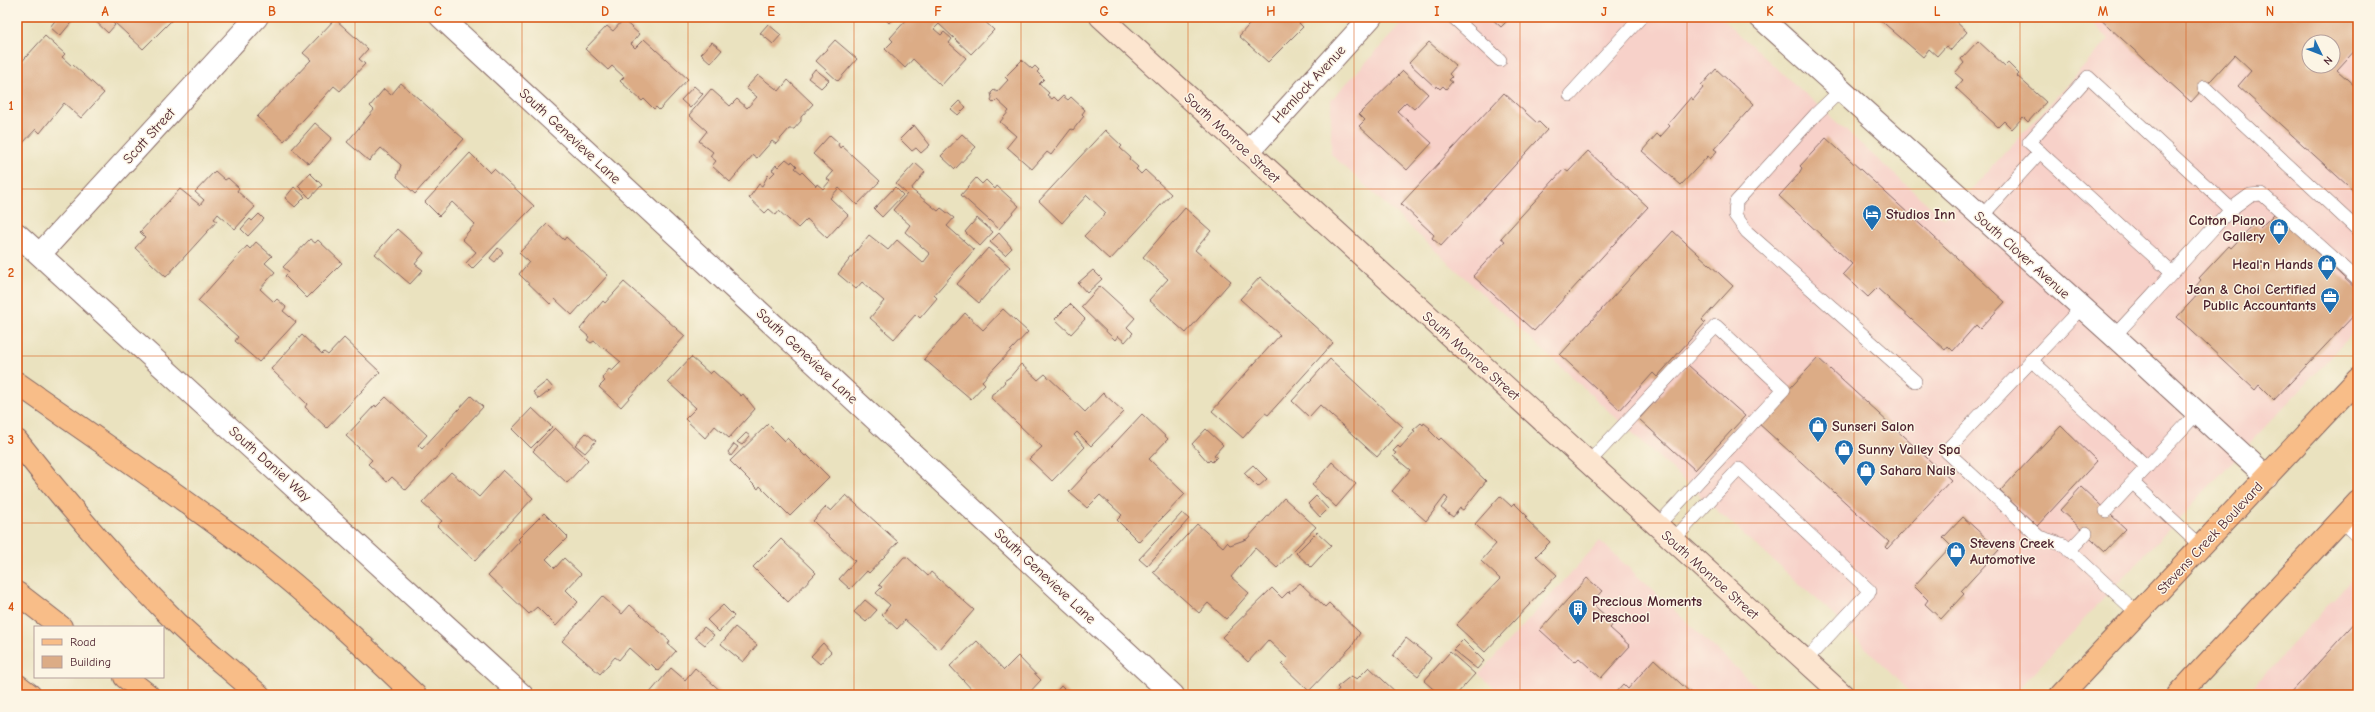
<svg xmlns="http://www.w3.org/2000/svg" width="2375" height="712" viewBox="0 0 2375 712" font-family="'Comic Neue',sans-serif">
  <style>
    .built { fill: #f7d1c9; fill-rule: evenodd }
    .building { fill: #dcac86; fill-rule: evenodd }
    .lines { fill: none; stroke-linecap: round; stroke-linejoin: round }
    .lane-casing { stroke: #82635f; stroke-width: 14 }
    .street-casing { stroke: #82635f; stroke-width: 24 }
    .secondary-casing { stroke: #82635f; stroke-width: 24 }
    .primary-casing { stroke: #82635f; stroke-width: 24 }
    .highway-casing { stroke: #82635f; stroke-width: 24 }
    .lane { stroke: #fff; stroke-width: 13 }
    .street { stroke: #fff; stroke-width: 22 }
    .secondary { stroke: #fce5cf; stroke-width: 22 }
    .primary { stroke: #f8bd88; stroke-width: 22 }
    .highway { stroke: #f8bd88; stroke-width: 22 }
    .grid { fill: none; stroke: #d8530f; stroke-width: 1; stroke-opacity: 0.55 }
    .labels { text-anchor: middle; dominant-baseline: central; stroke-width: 3; stroke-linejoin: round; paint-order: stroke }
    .street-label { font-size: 14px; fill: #4a1f2b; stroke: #fcf5e5 }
    .poi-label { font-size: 14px; font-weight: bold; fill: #4a1f2b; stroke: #fcf5e5; text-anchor: start }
    .neatline { fill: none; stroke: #d8530f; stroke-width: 1.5 }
    .grid-label { font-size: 13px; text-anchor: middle; font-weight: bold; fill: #d8530f }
  </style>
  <rect width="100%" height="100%" fill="#fcf5e5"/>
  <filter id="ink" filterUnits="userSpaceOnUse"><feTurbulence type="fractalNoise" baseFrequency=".025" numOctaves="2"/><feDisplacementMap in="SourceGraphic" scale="8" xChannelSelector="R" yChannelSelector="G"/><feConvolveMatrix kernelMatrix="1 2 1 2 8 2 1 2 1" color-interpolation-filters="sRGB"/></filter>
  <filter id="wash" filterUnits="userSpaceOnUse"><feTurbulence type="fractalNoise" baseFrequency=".012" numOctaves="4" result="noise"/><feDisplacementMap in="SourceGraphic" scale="16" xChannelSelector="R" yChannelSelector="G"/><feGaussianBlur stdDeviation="0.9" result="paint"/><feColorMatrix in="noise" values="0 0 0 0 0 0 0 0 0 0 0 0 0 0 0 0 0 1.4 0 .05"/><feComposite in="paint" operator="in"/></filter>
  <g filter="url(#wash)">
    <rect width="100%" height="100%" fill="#eae2bf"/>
    <g class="built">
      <path d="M1408,17H1720L1944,219L2109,39L2086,17H2358V328L2013,695H1912L1832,613L1695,491L1331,154V100ZM2309,42H2333V66H2309Z"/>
      <polygon points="1600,541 1765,695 1501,695 1479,674"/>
      <polygon points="2358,572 2358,695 2246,695"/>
    </g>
    <g id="blocks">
      <g class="building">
        <polygon points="58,17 75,18 60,36 50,27"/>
        <polygon points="91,17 107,17 115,25 108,33"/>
        <polygon points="116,17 175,17 143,49 113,21"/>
        <polygon points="883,17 894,17 889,23"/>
        <polygon points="909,17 980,17 994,30 971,54 939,24 934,29 941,35 944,32 952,39 949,43 966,58 941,86 913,59 905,68 885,49 893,41 890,38"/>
        <polygon points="1256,17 1300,17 1296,20 1303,27 1268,62 1239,36"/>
        <polygon points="1490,17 1511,17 1501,27"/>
        <polygon points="1879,17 1951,17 1967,32 1951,50 1946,46 1937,56 1929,49 1923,57 1878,18"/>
        <path d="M2098,17H2358V47L2337,70L2358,89V195L2238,86L2251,71L2234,55L2191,102ZM2309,42H2333V66H2309Z"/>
        <polygon points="335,19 368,49 359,59 365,64 340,91 334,86 284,141 257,117 311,60 303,53"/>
        <polygon points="623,20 639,34 631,44 635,48 644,39 688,79 659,110 656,107 654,109 644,99 642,101 620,81 624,77 612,66 608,70 585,49 607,26 613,31"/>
        <polygon points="768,24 781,35 773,44 760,33"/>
        <polygon points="45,36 65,54 62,57 72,66 73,65 104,93 81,118 64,103 40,133 36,129 22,144 17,140 17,67"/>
        <polygon points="835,40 857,59 838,81 816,61"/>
        <polygon points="1978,41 2005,66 2008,63 2019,74 2017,76 2046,102 2028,122 2023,117 2012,129 2004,121 1998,127 1956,88 1963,80 1955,73 1964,63 1961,59"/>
        <polygon points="712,42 722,50 711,63 701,54"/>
        <polygon points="1429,42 1456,66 1449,74 1452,77 1449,80 1452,82 1446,89 1443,86 1440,89 1437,86 1436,88 1409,63"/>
        <polygon points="1022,60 1032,69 1035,66 1039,70 1037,72 1044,79 1039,84 1049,93 1047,95 1052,99 1054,97 1058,101 1063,96 1068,100 1071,97 1085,110 1082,114 1084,116 1073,130 1071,129 1051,155 1047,152 1032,169 1007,147 1016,136 1000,122 1009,111 997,100 994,103 991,100 992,98 991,93 994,90 997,92 1008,80 1005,77"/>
        <polygon points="815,69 829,80 821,88 808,78"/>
        <polygon points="1716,69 1754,104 1714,149 1717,151 1710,159 1708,156 1681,185 1642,151 1657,134 1660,137 1670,126 1668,124 1691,97 1693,100 1703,88 1701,86"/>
        <polygon points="1403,71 1428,94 1414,109 1406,102 1397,111 1432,143 1407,170 1359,126 1365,120 1359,114"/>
        <polygon points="758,75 779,91 788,80 813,104 801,117 801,121 794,129 789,129 776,144 772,141 757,158 753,155 730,182 712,166 716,161 710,156 713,152 699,141 707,131 689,115 711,89 730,106 737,99 747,108 757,97 746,88"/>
        <polygon points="401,83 464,139 415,194 397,177 401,165 381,148 369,161 347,142 374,110 370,106 384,89 391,95"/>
        <polygon points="694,86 703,94 690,108 681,100"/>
        <polygon points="1504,93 1537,123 1539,122 1547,130 1441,246 1432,238 1434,235 1401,204"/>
        <polygon points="959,101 966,107 958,115 951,109"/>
        <polygon points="315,123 332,138 309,164 292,149"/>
        <polygon points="914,125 930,145 921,153 916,148 912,151 900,139"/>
        <polygon points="1105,130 1122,146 1120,148 1130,157 1129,159 1138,167 1136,169 1141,174 1145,170 1171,194 1110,260 1084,236 1106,213 1087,195 1062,223 1039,201"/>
        <polygon points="962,134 976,147 955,169 941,156"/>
        <polygon points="830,135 839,143 838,145 840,148 842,146 880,181 857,205 839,188 830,198 848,215 827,238 807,219 798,228 779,211 776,215 769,209 765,213 749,198 759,184 762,186 768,175 770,177 775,172 772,170 776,165 778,167 786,159 791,163 792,161 797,166 795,168 801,173 802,172 816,186 817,184 823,189 830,181 827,179 833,172 813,154"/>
        <polygon points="1826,138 2005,302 1980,329 1976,325 1953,351 1948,346 1945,350 1877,288 1868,297 1843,274 1852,264 1779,196 1798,175 1802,168 1800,166"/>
        <polygon points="1588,151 1648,207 1534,331 1473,276 1505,241 1501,238 1564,169 1568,172"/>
        <polygon points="470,153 490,173 494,169 534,206 472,269 466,263 476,252 462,239 475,224 452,202 439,216 425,202"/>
        <polygon points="915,163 925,172 911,189 938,211 941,208 954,218 947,226 974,250 934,295 937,298 920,318 916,314 894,339 870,318 884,301 862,282 856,289 838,274 869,235 888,250 897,240 923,263 930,254 905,232 910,225 893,210 907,194 896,184"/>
        <polygon points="215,171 225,180 228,178 239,188 237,191 255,207 235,229 218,214 214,219 217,221 166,277 135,248 145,237 140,232 180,189 200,205 204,200 195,192"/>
        <polygon points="310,173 322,185 310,198 298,186"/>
        <polygon points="976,178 982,184 986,180 995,189 997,186 1019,206 999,229 961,195"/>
        <polygon points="294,187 305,197 295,207 285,198"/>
        <polygon points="895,187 903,195 882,217 874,209"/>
        <polygon points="1185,208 1211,231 1195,250 1231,281 1186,333 1149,300 1168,279 1143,257"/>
        <polygon points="2275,213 2358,291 2358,302 2356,304 2358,311 2274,400 2259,385 2255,390 2177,317 2201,291 2196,286 2201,280 2199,278 2229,246 2231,248 2255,223 2260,228"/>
        <polygon points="259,214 264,219 248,236 241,229 250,219 252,221"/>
        <polygon points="977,218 993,232 980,246 965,232"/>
        <polygon points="547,224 564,240 566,237 608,275 572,315 555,299 550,304 519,274 529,262 519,253"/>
        <polygon points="397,229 424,253 415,264 423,270 410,284 375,254"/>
        <polygon points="1673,231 1733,286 1702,320 1705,323 1657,377 1653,373 1620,410 1560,355"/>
        <polygon points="999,233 1012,248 1005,255 990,242"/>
        <polygon points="310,239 315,243 318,240 342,263 307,298 285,276 289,272 283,267"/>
        <polygon points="256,242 272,256 265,263 275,272 260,289 274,302 277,299 286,307 283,311 296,322 259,362 235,341 238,337 198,301 247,246 250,249"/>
        <polygon points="498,248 503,252 495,262 490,258"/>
        <polygon points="988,248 1010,267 979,303 957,284"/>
        <polygon points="1093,270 1102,279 1087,293 1078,283"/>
        <polygon points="1260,277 1333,343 1268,415 1265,413 1243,438 1212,411 1280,335 1240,299"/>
        <polygon points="624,282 685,336 621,407 599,387 605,381 602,378 609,369 612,371 621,362 603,347 602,348 594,341 591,343 587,340 589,337 580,329 603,301 605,303"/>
        <polygon points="1100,286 1135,318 1127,327 1133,333 1125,342 1118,336 1115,340 1081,307"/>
        <polygon points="1070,304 1085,319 1071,334 1055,319"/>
        <polygon points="1003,309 1028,332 982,381 985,384 971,399 924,359 965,313 983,330"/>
        <polygon points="302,335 322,354 324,352 328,355 344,338 380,372 327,428 305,407 307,404 271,369"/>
        <polygon points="691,357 710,374 713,371 741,396 743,394 755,409 729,438 715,426 705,438 685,419 696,408 668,382"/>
        <polygon points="1818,358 1951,480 1887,549 1885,547 1889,542 1758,423"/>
        <polygon points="1330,359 1403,427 1377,457 1320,405 1309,417 1292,401"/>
        <polygon points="1021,364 1038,380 1045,374 1085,412 1103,393 1124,412 1091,446 1077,432 1074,435 1085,447 1052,481 1029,459 1042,447 991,398 992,394 997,391 1005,382 1004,381 1010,377"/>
        <polygon points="1688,365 1745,416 1695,470 1639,419"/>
        <polygon points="547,381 553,388 539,399 533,392"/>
        <polygon points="471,396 483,407 406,490 392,477 387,482 368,464 372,460 346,436 375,405 376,407 386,397 427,435 418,445 422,449"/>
        <polygon points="532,408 552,427 531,448 512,429"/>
        <polygon points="1142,414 1168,439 1149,459 1185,494 1139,542 1117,520 1122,515 1100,495 1087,508 1069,492"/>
        <polygon points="1421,423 1423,425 1424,423 1430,428 1429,430 1439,440 1441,438 1486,481 1463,510 1460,508 1453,517 1441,508 1448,499 1445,496 1426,521 1392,491 1410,470 1393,456 1396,453 1393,451 1398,446 1400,448 1415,431 1413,430"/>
        <polygon points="768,424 785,441 787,438 805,456 807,455 829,477 790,516 760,486 758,489 730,461"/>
        <polygon points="2061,426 2097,461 2037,526 2000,491"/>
        <polygon points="555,428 588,460 567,483 533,451"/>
        <polygon points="1206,429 1223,445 1214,455 1217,457 1212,462 1210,460 1208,462 1192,444"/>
        <polygon points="586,433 596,441 585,453 575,445"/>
        <polygon points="746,433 750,436 742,445 737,442"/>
        <polygon points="734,444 738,447 731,456 728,452"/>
        <polygon points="1332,462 1356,484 1336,507 1312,485"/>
        <polygon points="1253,465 1267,479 1258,487 1244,473"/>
        <polygon points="503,470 533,498 475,561 437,526 442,521 422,503 451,472 479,497"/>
        <polygon points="2081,487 2126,529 2105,551 2060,510"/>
        <polygon points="846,495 898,542 869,573 867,571 850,589 839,579 855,561 813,521 826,507 831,511"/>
        <polygon points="1316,496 1328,509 1320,517 1308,504"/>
        <polygon points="1500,496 1511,506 1514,503 1527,516 1525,518 1550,542 1536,556 1557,575 1485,652 1456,625 1500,579 1481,561 1496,544 1475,524"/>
        <polygon points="1284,498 1316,527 1277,568 1255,548 1231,577 1249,593 1226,619 1208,603 1199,613 1153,572 1197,524 1223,547 1227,542 1230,545 1247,539"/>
        <polygon points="544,513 568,537 546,559 555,568 564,558 581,574 566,590 578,602 556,626 537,607 529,614 488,575 520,541 518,539"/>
        <polygon points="1182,513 1189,519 1147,566 1139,559"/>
        <polygon points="1963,517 1999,550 1961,591 1964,594 1941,619 1925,604 1928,600 1914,586 1951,546 1943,538"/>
        <polygon points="1317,532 1331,545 1311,567 1296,553"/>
        <polygon points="781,539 816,573 788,602 753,567"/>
        <polygon points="904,557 907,557 928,576 931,572 974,610 939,650 905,620 897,629 882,615 890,605 876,593 882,587 879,585"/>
        <polygon points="1587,578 1602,591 1591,603 1614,623 1610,628 1630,646 1601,678 1579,658 1575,662 1540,630"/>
        <polygon points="1300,583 1325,607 1329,603 1360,633 1352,646 1309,691 1281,664 1287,658 1268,640 1248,662 1222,637 1272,588 1282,598 1288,592 1290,594 1289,592"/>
        <polygon points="602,596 622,614 630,605 670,641 668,644 676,651 658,671 651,664 649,666 629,648 619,660 615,657 600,674 562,641"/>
        <polygon points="865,600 877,610 866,622 854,612"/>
        <polygon points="723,605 734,616 719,632 707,620"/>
        <polygon points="2358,619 2358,695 2289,695"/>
        <polygon points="704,627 714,635 705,645 695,637"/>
        <polygon points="735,627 757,645 743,662 721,644"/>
        <polygon points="1406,638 1431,658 1418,676 1393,656"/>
        <polygon points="1463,640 1484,661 1477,669 1453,650"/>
        <polygon points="977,641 1004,670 1018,656 1041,680 1027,695 973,695 975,693 950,666"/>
        <polygon points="823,643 831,652 820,664 811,656"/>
        <polygon points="1450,652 1475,674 1456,695 1440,695 1424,681"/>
        <polygon points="1654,659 1693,695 1613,695 1623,684 1628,689"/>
        <polygon points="1369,667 1399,695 1331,695 1333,693 1335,694 1339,689 1337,687 1351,676 1357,679"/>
        <polygon points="671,668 685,680 695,668 723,693 722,695 648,695"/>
        <polygon points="1061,686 1070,695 1053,695"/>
      </g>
    </g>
  </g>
  <g filter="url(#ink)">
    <use href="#blocks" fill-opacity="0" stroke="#82635f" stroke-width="1"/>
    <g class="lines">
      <g class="lane-casing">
        <g id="lane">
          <polyline points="1453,17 1500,60"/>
          <polyline points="2204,87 2358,230"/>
          <polyline points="1841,90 1816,114 1736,202 1735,215 1747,232 1915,381"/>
          <polyline points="1570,95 1641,17"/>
          <polyline points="2231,209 2250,195 2262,194 2358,280"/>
          <polyline points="1980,218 2040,152"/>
          <polyline points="2082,307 1946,451 2039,537 2064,545 2138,614"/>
          <path d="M2114,336C2154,294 2192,251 2231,209L2088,77L2029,142L2172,273"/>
          <polyline points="2031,360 2147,467 2197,413"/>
          <polyline points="1588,463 1716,326 1784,389 1657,526"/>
          <polyline points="2133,483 2202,547"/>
          <polyline points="2106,511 2147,467"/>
          <polyline points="2341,521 2358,537"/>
          <polyline points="1673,540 1739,469 1870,591 1805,661"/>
          <polyline points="2069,551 2086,533"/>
        </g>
      </g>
      <g class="street-casing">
        <g id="street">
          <polyline points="441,17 1173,695"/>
          <polyline points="1760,17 2114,336 2267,477"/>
          <polyline points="1248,152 1371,17"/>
          <polyline points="17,234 522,695"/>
          <polyline points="40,254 257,17"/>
        </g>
      </g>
      <g class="secondary-casing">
        <polyline id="secondary" points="1101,17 1843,695"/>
      </g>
      <g class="primary-casing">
        <g id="primary">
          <polyline points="2061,695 2358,379"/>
          <polyline points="2178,695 2358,502"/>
        </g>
      </g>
      <g class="highway-casing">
        <g id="highway">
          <path d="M17,383C98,440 180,495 259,556C314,599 364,647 415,695"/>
          <path d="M17,441C67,505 120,566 177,623C203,648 232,671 259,695"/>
          <polyline points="17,593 61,627"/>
          <polyline points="125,677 148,695"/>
          <polyline points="17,685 30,695"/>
        </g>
      </g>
      <use href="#lane" class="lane"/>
      <use href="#street" class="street"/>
      <use href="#secondary" class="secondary"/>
      <use href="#primary" class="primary"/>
      <use href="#highway" class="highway"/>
    </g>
  </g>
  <path class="grid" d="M188,17V695M355,17V695M522,17V695M688,17V695M854,17V695M1021,17V695M1188,17V695M1354,17V695M1520,17V695M1687,17V695M1854,17V695M2020,17V695M2186,17V695M17,189H2358M17,356H2358M17,523H2358"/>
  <defs>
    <g id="hotel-pin" transform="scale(1)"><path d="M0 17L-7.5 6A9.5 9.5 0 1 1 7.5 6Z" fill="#1f6fb2" stroke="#fcf5e5"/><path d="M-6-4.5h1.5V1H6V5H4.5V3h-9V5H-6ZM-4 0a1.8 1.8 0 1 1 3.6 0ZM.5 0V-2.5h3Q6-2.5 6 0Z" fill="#fff"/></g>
    <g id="shop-pin" transform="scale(1)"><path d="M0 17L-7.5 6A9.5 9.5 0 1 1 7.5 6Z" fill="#1f6fb2" stroke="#fcf5e5"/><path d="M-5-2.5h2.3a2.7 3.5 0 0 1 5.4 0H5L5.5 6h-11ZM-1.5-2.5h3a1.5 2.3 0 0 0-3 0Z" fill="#fff"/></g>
    <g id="office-pin" transform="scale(1)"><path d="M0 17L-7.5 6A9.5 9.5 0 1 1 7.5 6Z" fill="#1f6fb2" stroke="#fcf5e5"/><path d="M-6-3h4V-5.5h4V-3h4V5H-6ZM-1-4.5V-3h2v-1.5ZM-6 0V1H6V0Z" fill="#fff"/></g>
    <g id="building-pin" transform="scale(1)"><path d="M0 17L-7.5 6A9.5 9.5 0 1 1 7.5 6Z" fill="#1f6fb2" stroke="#fcf5e5"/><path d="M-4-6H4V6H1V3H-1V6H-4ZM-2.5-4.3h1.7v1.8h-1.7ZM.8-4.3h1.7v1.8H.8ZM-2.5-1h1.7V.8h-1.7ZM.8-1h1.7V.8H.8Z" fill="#fff"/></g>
  </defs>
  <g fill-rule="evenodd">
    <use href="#hotel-pin" x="1872" y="214"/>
    <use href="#shop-pin" x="2279" y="228"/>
    <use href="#shop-pin" x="2327" y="264"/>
    <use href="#office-pin" x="2330" y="297"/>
    <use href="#shop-pin" x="1818" y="426"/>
    <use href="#shop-pin" x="1844" y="449"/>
    <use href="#shop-pin" x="1866" y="470"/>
    <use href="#shop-pin" x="1956" y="551"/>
    <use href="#building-pin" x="1578" y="609"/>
  </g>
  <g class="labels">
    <g class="street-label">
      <text transform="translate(1309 84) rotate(-47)">Hemlock Avenue</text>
      <text transform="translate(149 136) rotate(-48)">Scott Street</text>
      <text transform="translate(570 136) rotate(43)">South Genevieve Lane</text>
      <text transform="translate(1232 138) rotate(43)">South Monroe Street</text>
      <text transform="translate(2022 255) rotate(42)">South Clover Avenue</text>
      <text transform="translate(807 356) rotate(43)">South Genevieve Lane</text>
      <text transform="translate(1471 356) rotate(42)">South Monroe Street</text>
      <text transform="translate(270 464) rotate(42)">South Daniel Way</text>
      <text transform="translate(2210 538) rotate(-47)">Stevens Creek Boulevard</text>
      <text transform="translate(1710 575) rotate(42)">South Monroe Street</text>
      <text transform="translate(1045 576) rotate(43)">South Genevieve Lane</text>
    </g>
    <g class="poi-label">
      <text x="1886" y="214">Studios Inn</text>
      <text x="2265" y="220" text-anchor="end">Colton Piano<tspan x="2265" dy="16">Gallery</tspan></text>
      <text x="2313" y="264" text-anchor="end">Heal'n Hands</text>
      <text x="2316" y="289" text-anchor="end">Jean &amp; Choi Certified<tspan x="2316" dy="16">Public Accountants</tspan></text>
      <text x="1832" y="426">Sunseri Salon</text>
      <text x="1858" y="449">Sunny Valley Spa</text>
      <text x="1880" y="470">Sahara Nails</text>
      <text x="1970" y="543">Stevens Creek<tspan x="1970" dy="16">Automotive</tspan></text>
      <text x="1592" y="601">Precious Moments<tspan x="1592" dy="16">Preschool</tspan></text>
    </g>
  </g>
  <rect width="2375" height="712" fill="none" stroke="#fcf5e5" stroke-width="44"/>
  <rect x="34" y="626" width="130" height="52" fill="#fcf5e5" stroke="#b59f9b"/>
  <rect x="42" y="639" width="20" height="6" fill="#f8bd88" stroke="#b59f9b"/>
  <text x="70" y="646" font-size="12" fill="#4a1f2b">Road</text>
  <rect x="42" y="656" width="20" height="12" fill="#dcac86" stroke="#b59f9b"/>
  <text x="70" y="666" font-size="12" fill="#4a1f2b">Building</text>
  <g transform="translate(2321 54) rotate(133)"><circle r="19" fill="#fcf5e5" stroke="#b59f9b"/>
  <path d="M0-3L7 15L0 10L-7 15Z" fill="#1f6fb2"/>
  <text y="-6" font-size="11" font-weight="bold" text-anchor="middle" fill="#4a1f2b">N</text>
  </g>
  <rect x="22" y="22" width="2331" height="668" class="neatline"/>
  <g class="grid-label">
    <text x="105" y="16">A</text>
    <text x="272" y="16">B</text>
    <text x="438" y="16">C</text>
    <text x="605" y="16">D</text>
    <text x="771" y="16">E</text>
    <text x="938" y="16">F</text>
    <text x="1104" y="16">G</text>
    <text x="1271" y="16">H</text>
    <text x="1437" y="16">I</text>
    <text x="1604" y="16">J</text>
    <text x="1770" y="16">K</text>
    <text x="1937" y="16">L</text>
    <text x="2103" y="16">M</text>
    <text x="2270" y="16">N</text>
    <text x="11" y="110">1</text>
    <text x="11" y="277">2</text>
    <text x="11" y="444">3</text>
    <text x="11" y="611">4</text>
  </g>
</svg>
